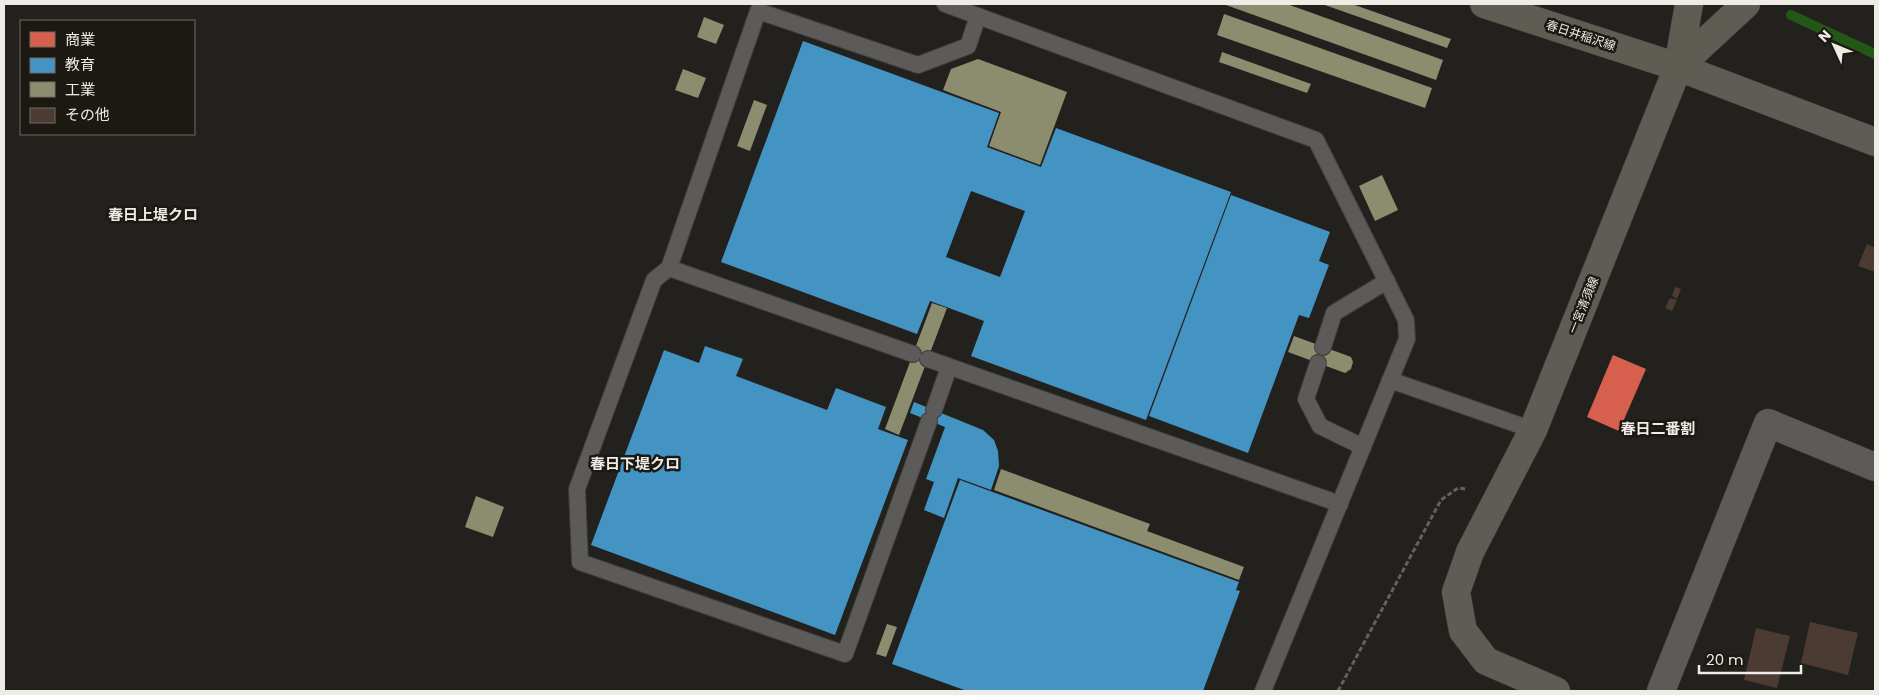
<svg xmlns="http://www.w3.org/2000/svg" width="1879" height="695" viewBox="0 0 1879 695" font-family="Poppins,'Noto Sans JP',sans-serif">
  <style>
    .shops { fill: #d6604d }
    .schools { fill: #4393c3; fill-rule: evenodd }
    .industry { fill: #8c8c6e }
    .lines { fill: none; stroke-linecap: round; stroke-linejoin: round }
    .stream { stroke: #225716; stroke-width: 10 }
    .building { fill: #4b3b32 }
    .lane-casing { stroke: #3d3c38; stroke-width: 18 }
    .street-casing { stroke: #3d3c38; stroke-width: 29 }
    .secondary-casing { stroke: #3d3c38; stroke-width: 29 }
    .primary-casing { stroke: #3d3c38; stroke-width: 29 }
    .path { stroke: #62615f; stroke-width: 3; stroke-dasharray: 5 2.5; stroke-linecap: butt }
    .lane { stroke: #5d5b59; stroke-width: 16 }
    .street { stroke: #5d5b59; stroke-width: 28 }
    .secondary { stroke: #5e5c55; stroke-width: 28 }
    .primary { stroke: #5e5d53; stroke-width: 28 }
    .labels { text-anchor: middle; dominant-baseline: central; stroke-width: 5; stroke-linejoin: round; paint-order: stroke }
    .street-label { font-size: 12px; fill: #efece7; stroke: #1c1812 }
    .quarter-label { font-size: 15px; font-weight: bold; fill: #efece7; stroke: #1c1812 }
  </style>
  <rect width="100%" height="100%" fill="#23211e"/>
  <polygon class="shops" points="1613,355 1646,369 1619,431 1587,417"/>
  <g class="schools">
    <path d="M803,41L999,113L987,147L1041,167L1056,128L1231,192L1146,420L971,356L984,321L930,301L917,334L721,262ZM971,191L1025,211L1000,277L946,257Z"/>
    <polygon points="1231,195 1330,232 1319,261 1329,265 1309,318 1299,315 1248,453 1149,416"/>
    <polygon points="705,346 743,359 736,376 827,410 836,388 886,407 878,429 908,440 835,635 591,545 664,350 699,363"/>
    <polygon points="914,402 983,430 994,440 998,451 999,466 991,490 958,478 944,518 924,510 934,482 926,479 945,427 910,413"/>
    <polygon points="960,480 1239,582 1236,590 1240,591 1203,691 967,691 892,664"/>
  </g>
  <g class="industry">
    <polygon points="1227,4 1287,4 1443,60 1436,80 1226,5"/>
    <polygon points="1322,4 1352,4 1451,39 1447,48"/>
    <polygon points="1224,14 1432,88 1425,108 1217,35"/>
    <polygon points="704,17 724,25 716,44 697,37"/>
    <polygon points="1222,52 1311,84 1307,93 1219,62"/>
    <polygon points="978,59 1067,92 1040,165 989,146 1001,112 943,90 951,69"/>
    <polygon points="683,69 706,78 698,98 675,90"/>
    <polygon points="754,100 767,105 750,151 737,146"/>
    <polygon points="1382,175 1398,210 1375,221 1359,186"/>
    <polygon points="932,303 947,308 899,435 885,429"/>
    <polygon points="1294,336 1351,357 1353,362 1351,369 1345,373 1288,352"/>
    <polygon points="1001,469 1150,524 1147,531 1244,567 1239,580 994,490"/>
    <polygon points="476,496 504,507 493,537 465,527"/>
    <polygon points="887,624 897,627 886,657 876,654"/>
  </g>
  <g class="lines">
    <polyline class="stream" points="1791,15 1875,54"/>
  </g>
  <g class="building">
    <polygon points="1867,244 1875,248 1875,272 1858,266"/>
    <polygon points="1675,287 1681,289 1677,299 1672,296"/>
    <polygon points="1670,298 1677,300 1672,311 1665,308"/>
    <polygon points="1810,622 1858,633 1848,675 1801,663"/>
    <polygon points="1756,628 1790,636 1777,688 1744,680"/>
  </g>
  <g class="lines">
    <g class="lane-casing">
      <g id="lane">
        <polyline points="945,4 1316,140 1406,320 1407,339 1263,691"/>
        <polyline points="669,268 913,354"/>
        <polyline points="1323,347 1334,313 1387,281"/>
        <polyline points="928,359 1340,504"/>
        <polyline points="1318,363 1306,399 1320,426 1363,447"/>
        <polyline points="1390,380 1533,430"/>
        <polyline points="934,410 949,367"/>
        <polyline points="929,421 845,654 580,562 577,489 654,280 669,268 758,11 918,65 968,46 978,16"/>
      </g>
    </g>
    <g class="street-casing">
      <polyline id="street" points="1661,691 1768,423 1875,467"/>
    </g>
    <g class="secondary-casing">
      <polyline id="secondary" points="1556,691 1486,661 1463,631 1456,592 1470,552 1533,430 1678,67 1875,142"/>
    </g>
    <g class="primary-casing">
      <g id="primary">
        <polyline points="1484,4 1678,67"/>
        <polyline points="1678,67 1746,4"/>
        <polyline points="1678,67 1689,4"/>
      </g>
    </g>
    <polyline class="path" points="1338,691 1441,500 1458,488 1466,489"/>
    <use href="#lane" class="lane"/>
    <use href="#street" class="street"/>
    <use href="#secondary" class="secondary"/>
    <use href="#primary" class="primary"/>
  </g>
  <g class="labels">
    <g class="street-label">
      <text transform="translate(1581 35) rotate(18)">春日井稲沢線</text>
      <text transform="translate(1583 305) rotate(-68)">一宮清須線</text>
    </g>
    <g class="quarter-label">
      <text x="153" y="214">春日上堤クロ</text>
      <text x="1658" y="428">春日二番割</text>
      <text x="635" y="463">春日下堤クロ</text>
    </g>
  </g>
  <rect width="1879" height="695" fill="none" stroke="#efece7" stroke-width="10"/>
  <rect x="20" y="20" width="175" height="115" fill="#1c1812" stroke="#706d67"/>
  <rect x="30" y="32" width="25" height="15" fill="#d6604d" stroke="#706d67"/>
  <text x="65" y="45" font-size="15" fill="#efece7">商業</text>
  <rect x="30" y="58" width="25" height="15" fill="#4393c3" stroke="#706d67"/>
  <text x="65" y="70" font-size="15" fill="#efece7">教育</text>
  <rect x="30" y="82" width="25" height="15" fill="#8c8c6e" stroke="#706d67"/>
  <text x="65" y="95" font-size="15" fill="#efece7">工業</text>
  <rect x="30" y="108" width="25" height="15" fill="#4b3b32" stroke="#706d67"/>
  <text x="65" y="120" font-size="15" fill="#efece7">その他</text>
  <g transform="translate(1834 45) rotate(314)" stroke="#1c1812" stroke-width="4" paint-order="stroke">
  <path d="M0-4L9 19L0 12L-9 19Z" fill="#efece7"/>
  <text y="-8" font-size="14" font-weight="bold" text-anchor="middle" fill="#efece7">N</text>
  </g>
  <path d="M1699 665v8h102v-8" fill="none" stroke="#efece7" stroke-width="2.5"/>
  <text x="1706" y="665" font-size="15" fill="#efece7" stroke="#1c1812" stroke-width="4" paint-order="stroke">20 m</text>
</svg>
